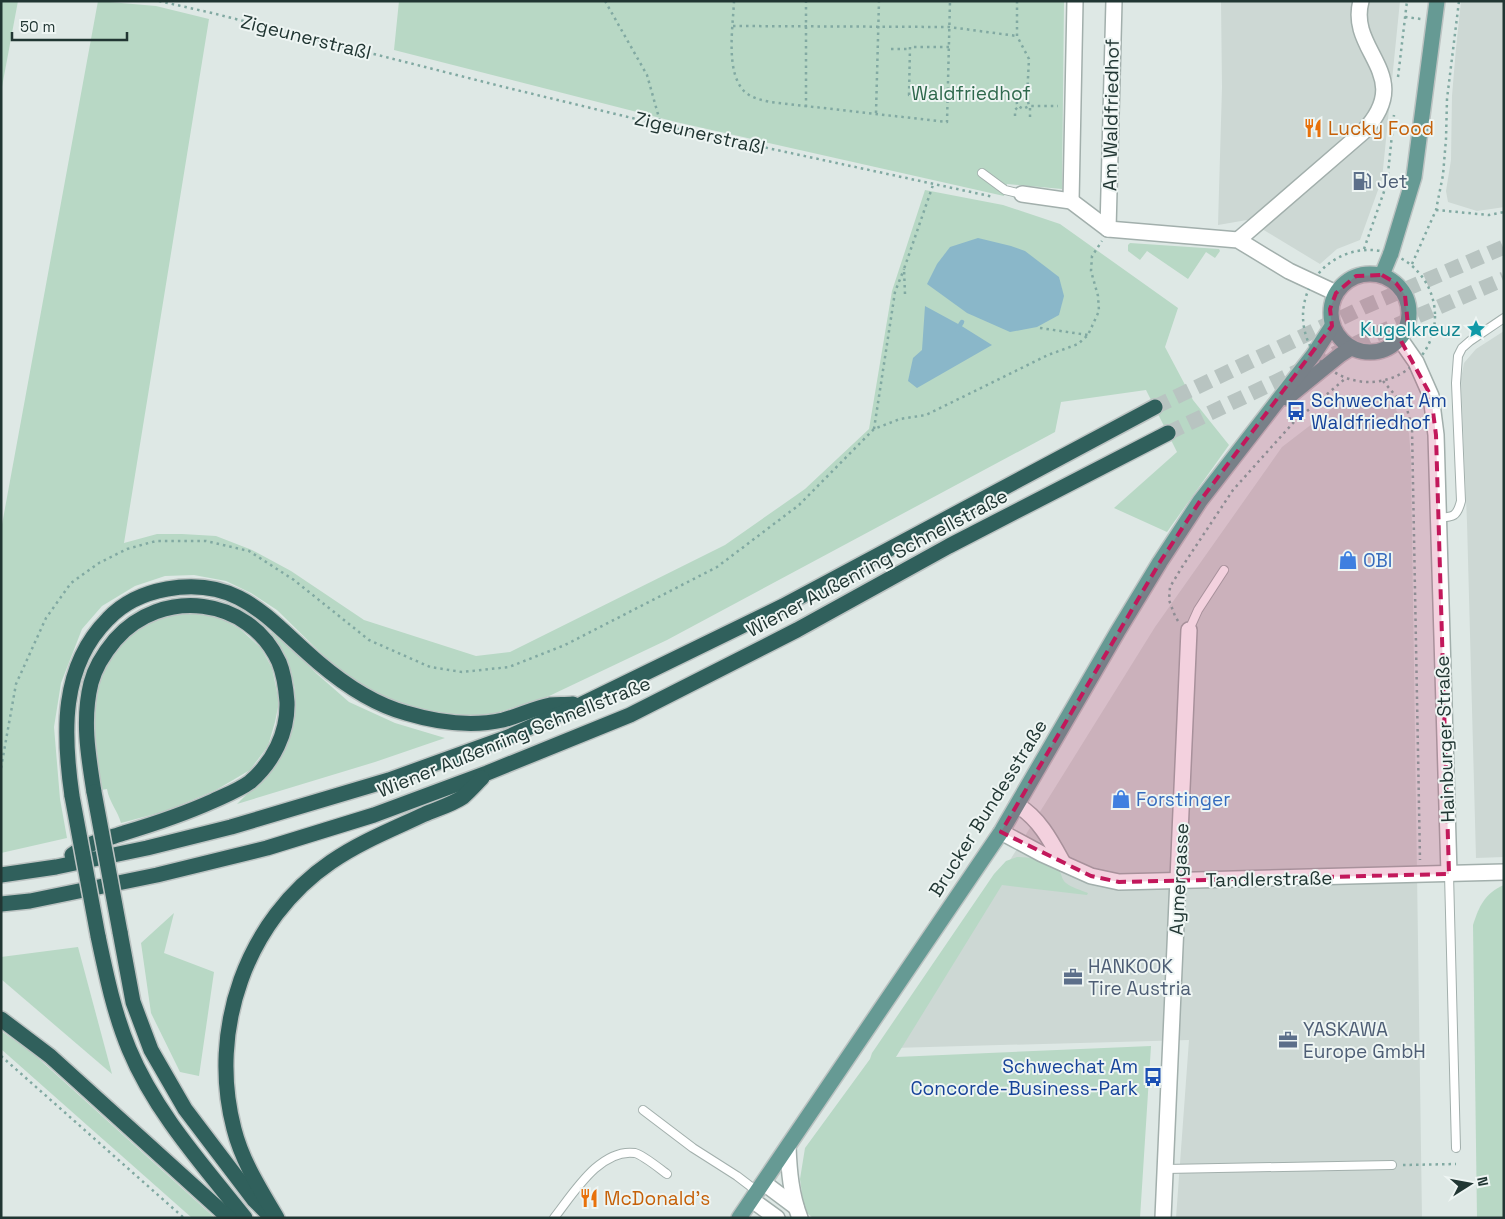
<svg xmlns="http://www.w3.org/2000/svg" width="1505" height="1219" viewBox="0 0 1505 1219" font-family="'Space Grotesk',sans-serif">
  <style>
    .built { fill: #cdd8d4 }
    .green { fill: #b8d8c5 }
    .water { fill: #8ab7c9 }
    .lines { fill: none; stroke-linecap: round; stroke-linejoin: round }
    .stream { stroke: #8ab7c9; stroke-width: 4.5 }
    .motorway-tunnel { stroke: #b8c4c1; stroke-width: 15; stroke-dasharray: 15 8; stroke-linecap: butt }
    .service-casing { stroke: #a2afac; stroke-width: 10 }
    .minor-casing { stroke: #a2afac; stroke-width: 18 }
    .primary-casing { stroke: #bcc3c2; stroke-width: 18 }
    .motorway-casing { stroke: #bcc3c2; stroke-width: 18 }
    .path { stroke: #81a9a2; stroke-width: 2.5; stroke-dasharray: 2.5 4; stroke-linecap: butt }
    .service { stroke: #fff; stroke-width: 8 }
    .minor { stroke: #fff; stroke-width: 15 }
    .primary { stroke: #669a94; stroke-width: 15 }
    .motorway { stroke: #30605c; stroke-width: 15 }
    .motorway-bridge-casing { stroke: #bcc3c2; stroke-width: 18; stroke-linecap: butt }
    .motorway-bridge { stroke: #30605c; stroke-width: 15 }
    .marked { fill: #c2185b; fill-opacity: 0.2; stroke: #c2185b; stroke-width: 4; stroke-dasharray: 10 6; stroke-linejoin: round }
    .labels { text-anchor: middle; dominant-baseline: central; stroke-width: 4; stroke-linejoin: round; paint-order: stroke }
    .street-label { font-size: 19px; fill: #213633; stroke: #eef5f3 }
    .park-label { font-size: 19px; fill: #2f694d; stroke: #eef5f3 }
    .food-label { font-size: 19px; fill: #c56008; stroke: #eef5f3; text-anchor: start }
    .service-label { font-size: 19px; fill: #4e5e75; stroke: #eef5f3; text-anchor: start }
    .culture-label { font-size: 19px; fill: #0d838f; stroke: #eef5f3; text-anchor: end }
    .transit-label { font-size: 19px; fill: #164399; stroke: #eef5f3; text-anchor: start }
    .shop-label { font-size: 19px; fill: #366cbe; stroke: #eef5f3; text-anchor: start }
  </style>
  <rect width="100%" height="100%" fill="#dee8e5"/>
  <g class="built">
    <polygon points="1221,1 1400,1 1382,179 1360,240 1337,249 1320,264 1247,220 1218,225 1222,87"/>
    <polygon points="1461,1 1504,1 1504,207 1498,208 1477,211 1448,202 1446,191 1451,160 1452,96 1456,48"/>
    <polygon points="1504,331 1504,857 1476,858 1467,522 1461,379 1464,363 1476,349"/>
    <polygon points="1347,397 1376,397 1395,408 1409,433 1411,458 1422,1218 1176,1218 1189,1040 893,1048 1155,627 1282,447"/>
  </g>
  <g class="green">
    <polygon points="1,1 18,1 1,92"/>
    <polygon points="98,1 156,6 209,19 124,543 157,534 182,534 216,536 252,550 291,571 364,620 476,656 510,652 725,545 805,489 869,429 892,291 925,190 1003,205 1060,224 1178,308 1165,347 1193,400 1229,445 1167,532 1114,508 1177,452 1146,390 1061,402 1055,432 667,640 547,697 490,715 456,716 409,708 370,690 333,665 277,610 251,593 226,581 194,575 165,576 135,586 102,606 82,629 61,683 54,727 60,799 67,838 1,853 1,530"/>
    <polygon points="399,1 1064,1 1062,189 1007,184 1004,196 676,122 394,50"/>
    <polygon points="1130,243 1219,249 1220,251 1215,258 1206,252 1188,279 1147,251 1140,260 1128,251 1128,245"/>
    <path d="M182,612L211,613L240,629L261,648L272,668L279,702L275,722L268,746L250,770L216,790L166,811L121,823C118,811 109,802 107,789L101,790L93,717L101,676L117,648L144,625L160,618Z"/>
    <polygon points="273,631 317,674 349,702 395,723 445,738 375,762 237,804 275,766 292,731 295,689 287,659 270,634"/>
    <path d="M1017,857C1030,857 1050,860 1059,870C1062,874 1061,879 1066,883C1072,888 1081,890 1088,893L1087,895L1002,885L896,1057L1151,1046L1140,1218H813L807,1213L803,1201L800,1179L805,1148L870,1059L872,1053L994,874L1006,861Z"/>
    <path d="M1504,885V1218H1477L1473,925C1479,906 1485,893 1504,885Z"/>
    <polygon points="174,913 164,953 214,972 199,1076 180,1072 151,1013 141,943"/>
    <polygon points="78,947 112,1074 1,979 1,957"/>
    <polygon points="1,1031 29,1050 215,1218 192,1218 1,1049"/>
  </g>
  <g class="water">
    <polygon points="978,238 1011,246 1025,251 1059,277 1064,296 1059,315 1037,327 1010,332 967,313 927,284 937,264 950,247"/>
    <polygon points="925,306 960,325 992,345 917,388 908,381 913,358 922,350"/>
  </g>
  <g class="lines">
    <polyline class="stream" points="957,330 962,322"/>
    <g class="motorway-tunnel">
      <polyline points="1155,407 1364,307 1504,247"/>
      <polyline points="1168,433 1376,334 1504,279"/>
    </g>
    <g class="service-casing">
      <g id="service">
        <polyline points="982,173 1005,190 1022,194"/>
        <path d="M1438,518C1453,517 1457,517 1461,501L1456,383L1458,356L1462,348L1470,341L1504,318"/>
        <polyline points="1189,630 1198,610 1224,570"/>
        <polyline points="1449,874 1456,1148"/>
        <polyline points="643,1110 693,1148 737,1176 758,1192"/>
        <polyline points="1165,1169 1392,1165"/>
        <path d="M554,1218C573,1194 600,1148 635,1153C643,1155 660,1169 667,1174"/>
      </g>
    </g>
    <g class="minor-casing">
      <g id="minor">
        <polyline points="1022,194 1071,201 1108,229 1238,240 1289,271 1336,293"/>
        <polyline points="1071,201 1075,1"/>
        <polyline points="1108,229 1114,1"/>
        <path d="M1238,240L1363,132C1417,75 1347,52 1361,1"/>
        <polyline points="1400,339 1416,362 1431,396 1436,435 1449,874"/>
        <path d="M1017,805C1039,818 1051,841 1063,863"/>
        <polyline points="1001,832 1042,854 1091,876 1119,882 1504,872"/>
        <path d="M788,1147C789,1171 791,1195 800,1218"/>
        <polyline points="764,1183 796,1207"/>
        <polyline points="752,1200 777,1218"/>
        <polyline points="1163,1218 1189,630"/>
      </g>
    </g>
    <g class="primary-casing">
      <g id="primary">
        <circle cx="1370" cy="313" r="39"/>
        <polyline points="1382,275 1391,253 1414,177 1437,1"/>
        <polyline points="1287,398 1340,355 1351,348"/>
        <polyline points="739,1218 1001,832 1118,631 1160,562 1200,501 1314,354 1332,326"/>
      </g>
    </g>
    <g class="motorway-casing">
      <g id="motorway">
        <path d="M72,796C63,734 60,667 108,619C123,603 145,593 167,589C241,576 269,621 319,663C345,685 373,704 406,713C436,722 472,727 503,720C519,716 534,708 550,705C557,704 565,705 573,704"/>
        <path d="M72,855C88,843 106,839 124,833C154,824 184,814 213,801C226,795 239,790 250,782C273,762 288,733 287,702C286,689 284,674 279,662C249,596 161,587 115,640C105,652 95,667 91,683C82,719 88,755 94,792"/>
        <polyline points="1,875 56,867 147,848 231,827 389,780 508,737 582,704 783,606 1155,407"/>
        <polyline points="1,904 30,901 157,875 267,848 374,815 487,773 630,715 797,630 949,546 1168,433"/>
        <polyline points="120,932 133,1002 151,1050 185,1109 254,1200 269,1215"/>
        <path d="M98,936C106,974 114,1013 129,1049C155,1112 203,1165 245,1218"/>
        <polyline points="1,1019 50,1056 229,1218"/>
        <path d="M277,1218C260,1189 242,1161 234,1129C208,1030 246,920 331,862C360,842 393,829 425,814C437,809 453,804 463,797C470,791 476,784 482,778"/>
      </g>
    </g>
    <g class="path">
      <polyline points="159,1 212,13 504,87 661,125 994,197"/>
      <polyline points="605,1 647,75 661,125"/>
      <path d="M734,1C733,27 725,73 745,92C752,98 761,100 770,102L947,122L950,1"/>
      <polyline points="1017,1 1017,36 1029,59 1027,97 1029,106 1058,106"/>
      <polyline points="1405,17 1421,19"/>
      <polyline points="733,26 949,27 1017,36"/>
      <polyline points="891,49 910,49"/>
      <polyline points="1398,77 1407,1"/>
      <polyline points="948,96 909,95 910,47 949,47"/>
      <path d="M1027,97C1021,94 1016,98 1017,105L1023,109L1029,106"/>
      <polyline points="806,107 806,1"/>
      <polyline points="876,113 879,1"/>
      <polyline points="1015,116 1015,110 1018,107"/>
      <polyline points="1030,117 1030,106"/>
      <polyline points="1436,210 1489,215 1504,212"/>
      <polyline points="1364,249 1387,183 1394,115"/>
      <circle cx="1369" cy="316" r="66"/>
      <polyline points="1412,264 1436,210 1443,175 1446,139 1447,99 1459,1"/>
      <polyline points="905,294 904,269 933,185"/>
      <polyline points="1040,328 1088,335"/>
      <polyline points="1383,381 1407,409 1412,428 1420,860"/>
      <polyline points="874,429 895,292 904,269"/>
      <polyline points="1178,621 1175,616 1169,600 1170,587 1182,567 1233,490 1293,423 1346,378"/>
      <polyline points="1,768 16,684 46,618 71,583 99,563 127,549 156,541 206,541 249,551 294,580 369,640 430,667 462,672 509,667 565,645 717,567 799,505 874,429 900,419 926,415 1048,355 1078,344 1088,335 1099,311 1098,296 1091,271 1092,256 1102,241"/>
      <polyline points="1,1056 184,1218"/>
      <polyline points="1403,1165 1456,1164"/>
    </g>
    <use href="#service" class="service"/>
    <use href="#minor" class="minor"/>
    <use href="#primary" class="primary"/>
    <use href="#motorway" class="motorway"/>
    <g class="motorway-bridge-casing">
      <g id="motorway-bridge">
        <polyline points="94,792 120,932"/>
        <polyline points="72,796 98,936"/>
      </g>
    </g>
    <use href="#motorway-bridge" class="motorway-bridge"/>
  </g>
  <path class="marked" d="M1382,275L1396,283L1405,295L1408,326L1400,339L1431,396L1436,435L1449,874L1119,882L1091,876L1001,832L1160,562L1200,501L1332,326L1330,309L1336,293L1356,276Z"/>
  <defs>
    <g id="restaurant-bare" transform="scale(1.5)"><path d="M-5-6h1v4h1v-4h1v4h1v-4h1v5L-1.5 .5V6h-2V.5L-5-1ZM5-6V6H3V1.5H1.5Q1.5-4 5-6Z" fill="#e8710a" stroke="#eef5f3" stroke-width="2.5" paint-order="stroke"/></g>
    <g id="fuel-bare" transform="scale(1.5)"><path d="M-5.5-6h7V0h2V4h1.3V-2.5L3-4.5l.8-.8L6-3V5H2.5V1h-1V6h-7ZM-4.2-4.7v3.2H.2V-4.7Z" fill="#5c6f8a" stroke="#eef5f3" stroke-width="2.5" paint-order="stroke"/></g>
    <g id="sight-bare" transform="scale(1.5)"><path d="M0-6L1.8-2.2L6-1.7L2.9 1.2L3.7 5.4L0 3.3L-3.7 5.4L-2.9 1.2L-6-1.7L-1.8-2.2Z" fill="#0f9aa8" stroke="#eef5f3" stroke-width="2.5" paint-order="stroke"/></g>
    <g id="bus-bare" transform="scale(1.5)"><path d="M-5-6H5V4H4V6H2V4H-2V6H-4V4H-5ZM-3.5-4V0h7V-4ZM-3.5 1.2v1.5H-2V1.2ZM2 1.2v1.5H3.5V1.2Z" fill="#1a4fb4" stroke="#eef5f3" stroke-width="2.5" paint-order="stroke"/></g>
    <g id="shop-bare" transform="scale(1.5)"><path d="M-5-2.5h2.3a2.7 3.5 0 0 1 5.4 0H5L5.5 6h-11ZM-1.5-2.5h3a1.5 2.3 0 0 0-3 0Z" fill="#3f7fe0" stroke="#eef5f3" stroke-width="2.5" paint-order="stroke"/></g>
    <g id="office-bare" transform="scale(1.5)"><path d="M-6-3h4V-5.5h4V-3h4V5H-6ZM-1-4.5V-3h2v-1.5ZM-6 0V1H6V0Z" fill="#5c6f8a" stroke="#eef5f3" stroke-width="2.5" paint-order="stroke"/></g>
  </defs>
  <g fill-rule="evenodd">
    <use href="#restaurant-bare" x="1313" y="128"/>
    <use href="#fuel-bare" x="1362" y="181"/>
    <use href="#sight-bare" x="1476" y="329"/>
    <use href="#bus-bare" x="1296" y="411"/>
    <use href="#shop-bare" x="1348" y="560"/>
    <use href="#shop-bare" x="1121" y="799"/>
    <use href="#office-bare" x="1073" y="977"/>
    <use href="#office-bare" x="1288" y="1040"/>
    <use href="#bus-bare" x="1153" y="1077"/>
    <use href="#restaurant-bare" x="589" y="1198"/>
  </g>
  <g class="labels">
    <g class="street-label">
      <text transform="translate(306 37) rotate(14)">Zigeunerstraßl</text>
      <text transform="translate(1111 115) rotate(-89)">Am Waldfriedhof</text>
      <text transform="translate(700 133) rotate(13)">Zigeunerstraßl</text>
      <text transform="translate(877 563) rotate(-28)">Wiener Außenring Schnellstraße</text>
      <text transform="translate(514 737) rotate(-22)">Wiener Außenring Schnellstraße</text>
      <text transform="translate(1445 739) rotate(-92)">Hainburger Straße</text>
      <text transform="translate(988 808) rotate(-58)">Brucker Bundesstraße</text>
      <text transform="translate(1179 879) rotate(-87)">Aymergasse</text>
      <text transform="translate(1269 879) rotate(-1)">Tandlerstraße</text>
    </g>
    <g class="park-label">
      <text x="971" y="93">Waldfriedhof</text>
    </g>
    <g class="food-label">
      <text x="1328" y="128">Lucky Food</text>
      <text x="604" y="1198">McDonald's</text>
    </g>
    <g class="service-label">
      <text x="1377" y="181">Jet</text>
      <text x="1088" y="966">HANKOOK<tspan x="1088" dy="22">Tire Austria</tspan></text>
      <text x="1303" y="1029">YASKAWA<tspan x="1303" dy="22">Europe GmbH</tspan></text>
    </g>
    <g class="culture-label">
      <text x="1461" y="329">Kugelkreuz</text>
    </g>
    <g class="transit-label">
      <text x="1311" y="400">Schwechat Am<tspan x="1311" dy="22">Waldfriedhof</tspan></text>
      <text x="1138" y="1066" text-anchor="end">Schwechat Am<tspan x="1138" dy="22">Concorde-Business-Park</tspan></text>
    </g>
    <g class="shop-label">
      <text x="1363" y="560">OBI</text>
      <text x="1136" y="799">Forstinger</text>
    </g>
  </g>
  <rect width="1505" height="1219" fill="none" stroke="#213633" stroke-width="5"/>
  <g transform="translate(1470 1184) rotate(79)" stroke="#eef5f3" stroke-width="4" paint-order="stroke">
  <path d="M0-4L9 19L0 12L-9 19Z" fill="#213633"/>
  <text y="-8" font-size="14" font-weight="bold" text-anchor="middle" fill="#213633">N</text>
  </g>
  <path d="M12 32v8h115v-8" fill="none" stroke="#213633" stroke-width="2.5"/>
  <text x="20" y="32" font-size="15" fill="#213633" stroke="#eef5f3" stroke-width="4" paint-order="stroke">50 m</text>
</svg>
